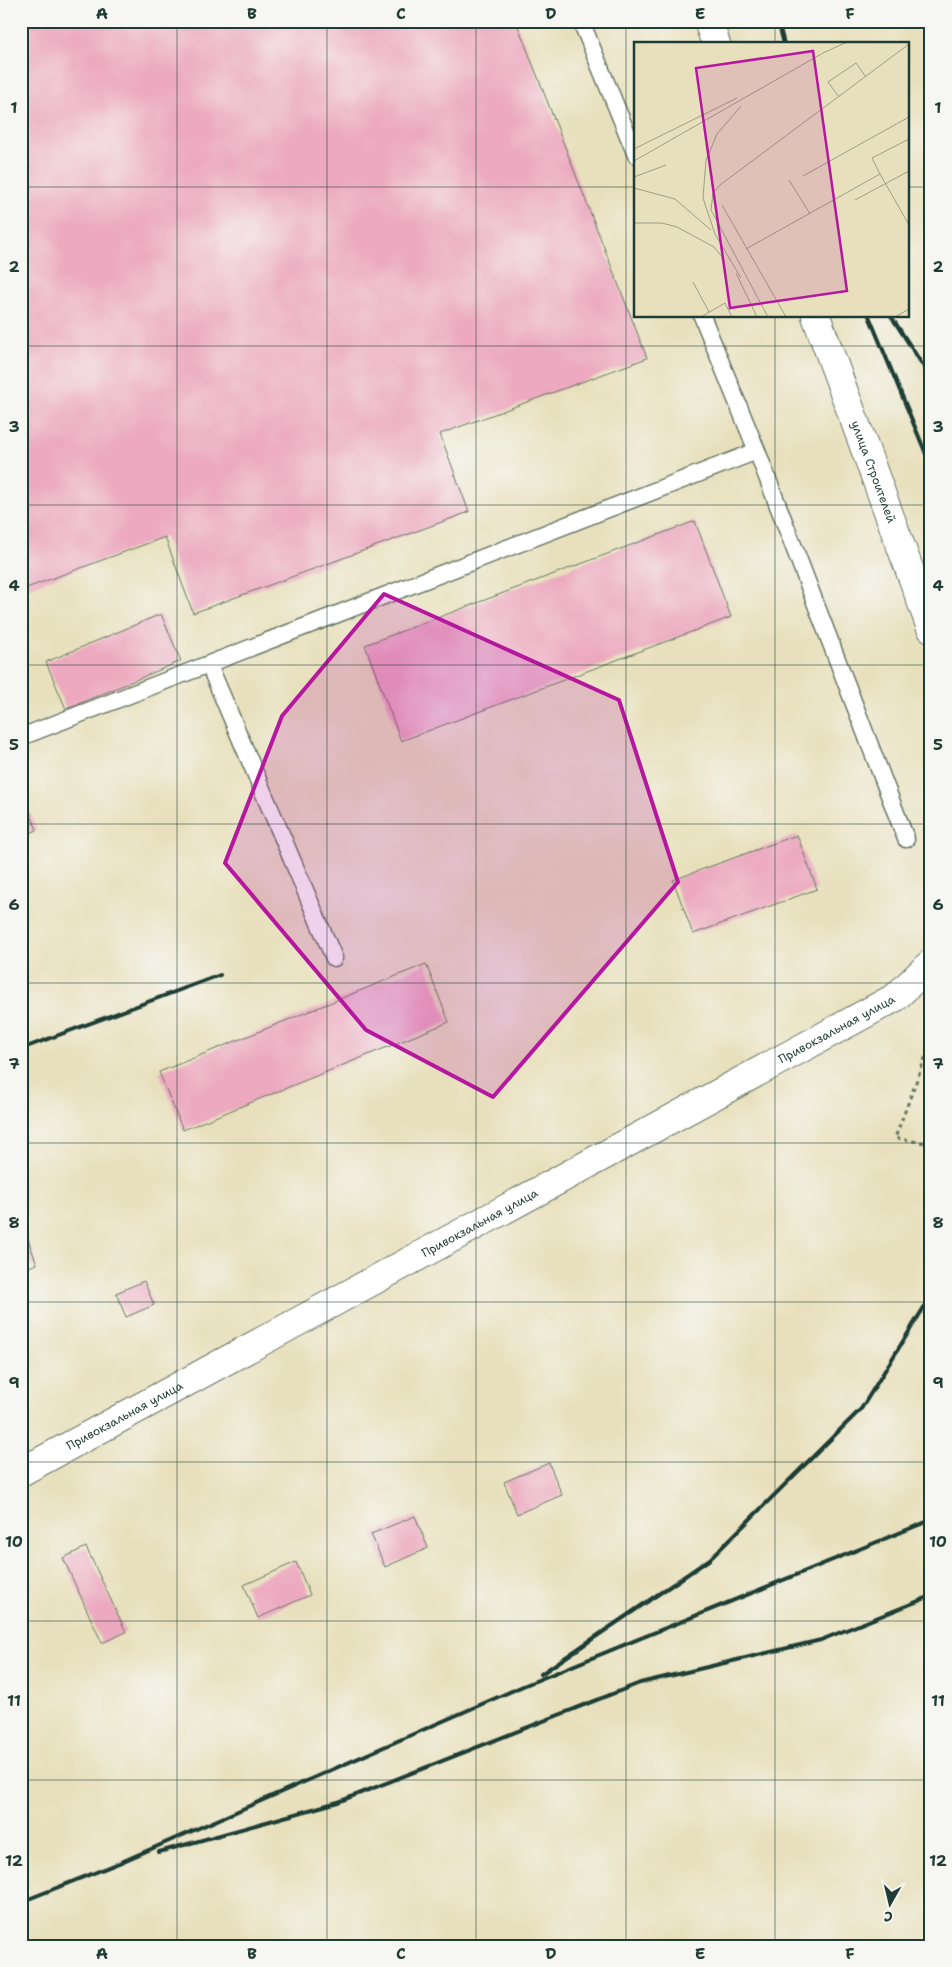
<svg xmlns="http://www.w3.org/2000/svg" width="952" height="1967" viewBox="0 0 952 1967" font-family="'Shantell Sans',sans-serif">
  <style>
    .building { fill: #eca9bf }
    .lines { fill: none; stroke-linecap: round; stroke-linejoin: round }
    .service-casing { stroke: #657664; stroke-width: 19 }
    .minor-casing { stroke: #657664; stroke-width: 30 }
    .path { stroke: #657664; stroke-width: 3; stroke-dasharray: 4 4; stroke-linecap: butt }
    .service { stroke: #fff; stroke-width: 16 }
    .minor { stroke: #fff; stroke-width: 28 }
    .rail { stroke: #1f3d34; stroke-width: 4 }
    .marked { fill: #b5179e; fill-opacity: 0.2; stroke: #b5179e; stroke-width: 4; stroke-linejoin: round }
    .grid { fill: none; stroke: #1f3d34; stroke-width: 1; stroke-opacity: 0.55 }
    .labels { text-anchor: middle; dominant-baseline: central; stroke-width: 4.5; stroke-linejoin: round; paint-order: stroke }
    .street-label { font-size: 12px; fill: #1f3d34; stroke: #f6f6f2 }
    .inset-road { fill: none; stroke: #989f86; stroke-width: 1 }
    .view { fill: #b5179e; fill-opacity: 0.15; stroke: #b5179e; stroke-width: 2.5 }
    .inset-edge { fill: none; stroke: #1f3d34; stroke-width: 2.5 }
    .neatline { fill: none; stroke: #1f3d34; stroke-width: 2 }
    .grid-label { font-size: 16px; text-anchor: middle; font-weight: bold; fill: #1f3d34 }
  </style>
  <rect width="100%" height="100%" fill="#f6f6f2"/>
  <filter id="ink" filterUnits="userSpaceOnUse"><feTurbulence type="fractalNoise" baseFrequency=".02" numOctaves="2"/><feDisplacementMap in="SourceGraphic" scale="10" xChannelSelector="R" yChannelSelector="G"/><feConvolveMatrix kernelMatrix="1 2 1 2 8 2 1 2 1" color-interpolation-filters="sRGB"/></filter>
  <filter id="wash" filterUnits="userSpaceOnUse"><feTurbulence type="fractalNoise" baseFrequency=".0096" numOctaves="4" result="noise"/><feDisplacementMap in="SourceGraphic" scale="20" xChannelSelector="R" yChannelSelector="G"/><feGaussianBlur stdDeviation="1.12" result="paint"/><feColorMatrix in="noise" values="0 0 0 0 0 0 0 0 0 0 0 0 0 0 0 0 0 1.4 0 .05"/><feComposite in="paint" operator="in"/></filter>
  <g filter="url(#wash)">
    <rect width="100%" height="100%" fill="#e8e0bc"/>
    <g id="blocks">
      <g class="building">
        <polygon points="21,21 516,21 647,358 440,434 469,512 193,613 165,537 21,590"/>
        <polygon points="695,521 731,617 401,741 365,645"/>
        <polygon points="161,614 181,661 66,709 46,662"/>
        <polygon points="21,791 37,830 21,837"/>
        <polygon points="797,835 817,889 693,934 673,880"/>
        <polygon points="426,964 449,1022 183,1130 159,1072"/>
        <polygon points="21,1221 37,1264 21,1270"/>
        <polygon points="144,1281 154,1305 126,1317 116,1293"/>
        <polygon points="549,1463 562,1495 517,1514 504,1482"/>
        <polygon points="415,1516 428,1548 385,1567 371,1534"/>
        <polygon points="86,1547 126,1632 102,1643 63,1558"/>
        <polygon points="296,1562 310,1595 258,1618 244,1585"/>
      </g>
    </g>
  </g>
  <g filter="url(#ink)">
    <use href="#blocks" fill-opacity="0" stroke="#657664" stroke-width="1"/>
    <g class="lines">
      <g class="service-casing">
        <g id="service">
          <polyline points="581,21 636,155"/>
          <polyline points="702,316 757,451 906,839"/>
          <polyline points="209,665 334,958"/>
          <polyline points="21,737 757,451"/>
        </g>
      </g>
      <g class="minor-casing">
        <g id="minor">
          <polyline points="708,21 716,44"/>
          <path id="s1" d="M816,316L931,628"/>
          <path id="s2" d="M21,1472L896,997L931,963"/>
        </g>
      </g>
      <polyline class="path" points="931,1042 895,1138 931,1144"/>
      <use href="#service" class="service"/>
      <use href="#minor" class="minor"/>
      <g class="rail">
        <polyline points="778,21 784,44"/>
        <polyline points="869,316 931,466"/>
        <polyline points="891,316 931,378"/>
        <polyline points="21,1049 220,975"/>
        <polyline points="541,1674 710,1559 861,1409 931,1296"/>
        <polyline points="159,1852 338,1802 640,1683 821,1640 931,1596"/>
        <polyline points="21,1902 119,1863 523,1686 931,1520"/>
      </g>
    </g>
  </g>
  <path class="marked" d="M384,594L619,700L678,882L493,1097L366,1030L225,863L282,716Z"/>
  <path class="grid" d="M177,21V1946M327,21V1946M476,21V1946M626,21V1946M775,21V44M21,187H636M908,187H931M775,316V1946M21,346H931M21,505H931M21,665H931M21,824H931M21,983H931M21,1143H931M21,1302H931M21,1462H931M21,1621H931M21,1780H931"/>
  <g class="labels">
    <g class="street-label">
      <text stroke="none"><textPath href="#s1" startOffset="166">улица Строителей</textPath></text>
      <text stroke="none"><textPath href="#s2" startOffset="928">Привокзальная улица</textPath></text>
      <text stroke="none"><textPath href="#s2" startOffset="522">Привокзальная улица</textPath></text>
      <text stroke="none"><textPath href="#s2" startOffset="118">Привокзальная улица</textPath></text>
    </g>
  </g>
  <g transform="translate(634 42)">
    <rect width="275" height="275" fill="#e8e0bc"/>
    <path class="inset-road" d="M205,55L194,40L222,21L232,35M107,64L83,92L78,104L72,118L69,156L81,192L107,236M0,107L103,56M0,119L189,11L213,0M246,132L275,183M169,134L275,75M0,135L32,123M155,138L176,172M0,146L41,157L77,188M221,158L275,129M88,163L152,275M0,181H28L43,185L80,205L89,216M112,207L246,132L238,116L275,97M102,231L123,275M59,240L75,270M67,275L91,261L98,275M134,275L77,168L79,151L86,143L275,2M261,275L275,267"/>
    <path class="view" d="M179,9L213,249L96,266L62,26Z"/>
    <rect width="275" height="275" class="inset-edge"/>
  </g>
  <rect width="952" height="1967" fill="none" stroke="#f6f6f2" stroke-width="55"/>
  <g transform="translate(890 1904) rotate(188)" stroke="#f6f6f2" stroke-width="4" paint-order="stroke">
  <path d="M0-4L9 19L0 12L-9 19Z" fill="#1f3d34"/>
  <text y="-8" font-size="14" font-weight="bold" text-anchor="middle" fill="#1f3d34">С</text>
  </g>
  <rect x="28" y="28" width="896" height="1912" class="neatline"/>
  <g class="grid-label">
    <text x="102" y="19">A</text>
    <text x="252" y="19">B</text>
    <text x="401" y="19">C</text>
    <text x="551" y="19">D</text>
    <text x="700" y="19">E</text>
    <text x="850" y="19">F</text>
    <text x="14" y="113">1</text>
    <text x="938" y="113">1</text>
    <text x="14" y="272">2</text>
    <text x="938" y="272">2</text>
    <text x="14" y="432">3</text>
    <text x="938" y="432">3</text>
    <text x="14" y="591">4</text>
    <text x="938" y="591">4</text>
    <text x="14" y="750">5</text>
    <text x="938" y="750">5</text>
    <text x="14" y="910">6</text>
    <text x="938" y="910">6</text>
    <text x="14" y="1069">7</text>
    <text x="938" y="1069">7</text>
    <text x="14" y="1228">8</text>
    <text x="938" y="1228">8</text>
    <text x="14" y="1388">9</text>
    <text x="938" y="1388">9</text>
    <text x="14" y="1547">10</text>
    <text x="938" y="1547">10</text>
    <text x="14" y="1706">11</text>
    <text x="938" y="1706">11</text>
    <text x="14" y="1866">12</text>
    <text x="938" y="1866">12</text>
    <text x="102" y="1959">A</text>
    <text x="252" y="1959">B</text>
    <text x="401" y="1959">C</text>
    <text x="551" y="1959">D</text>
    <text x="700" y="1959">E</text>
    <text x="850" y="1959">F</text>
  </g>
</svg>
